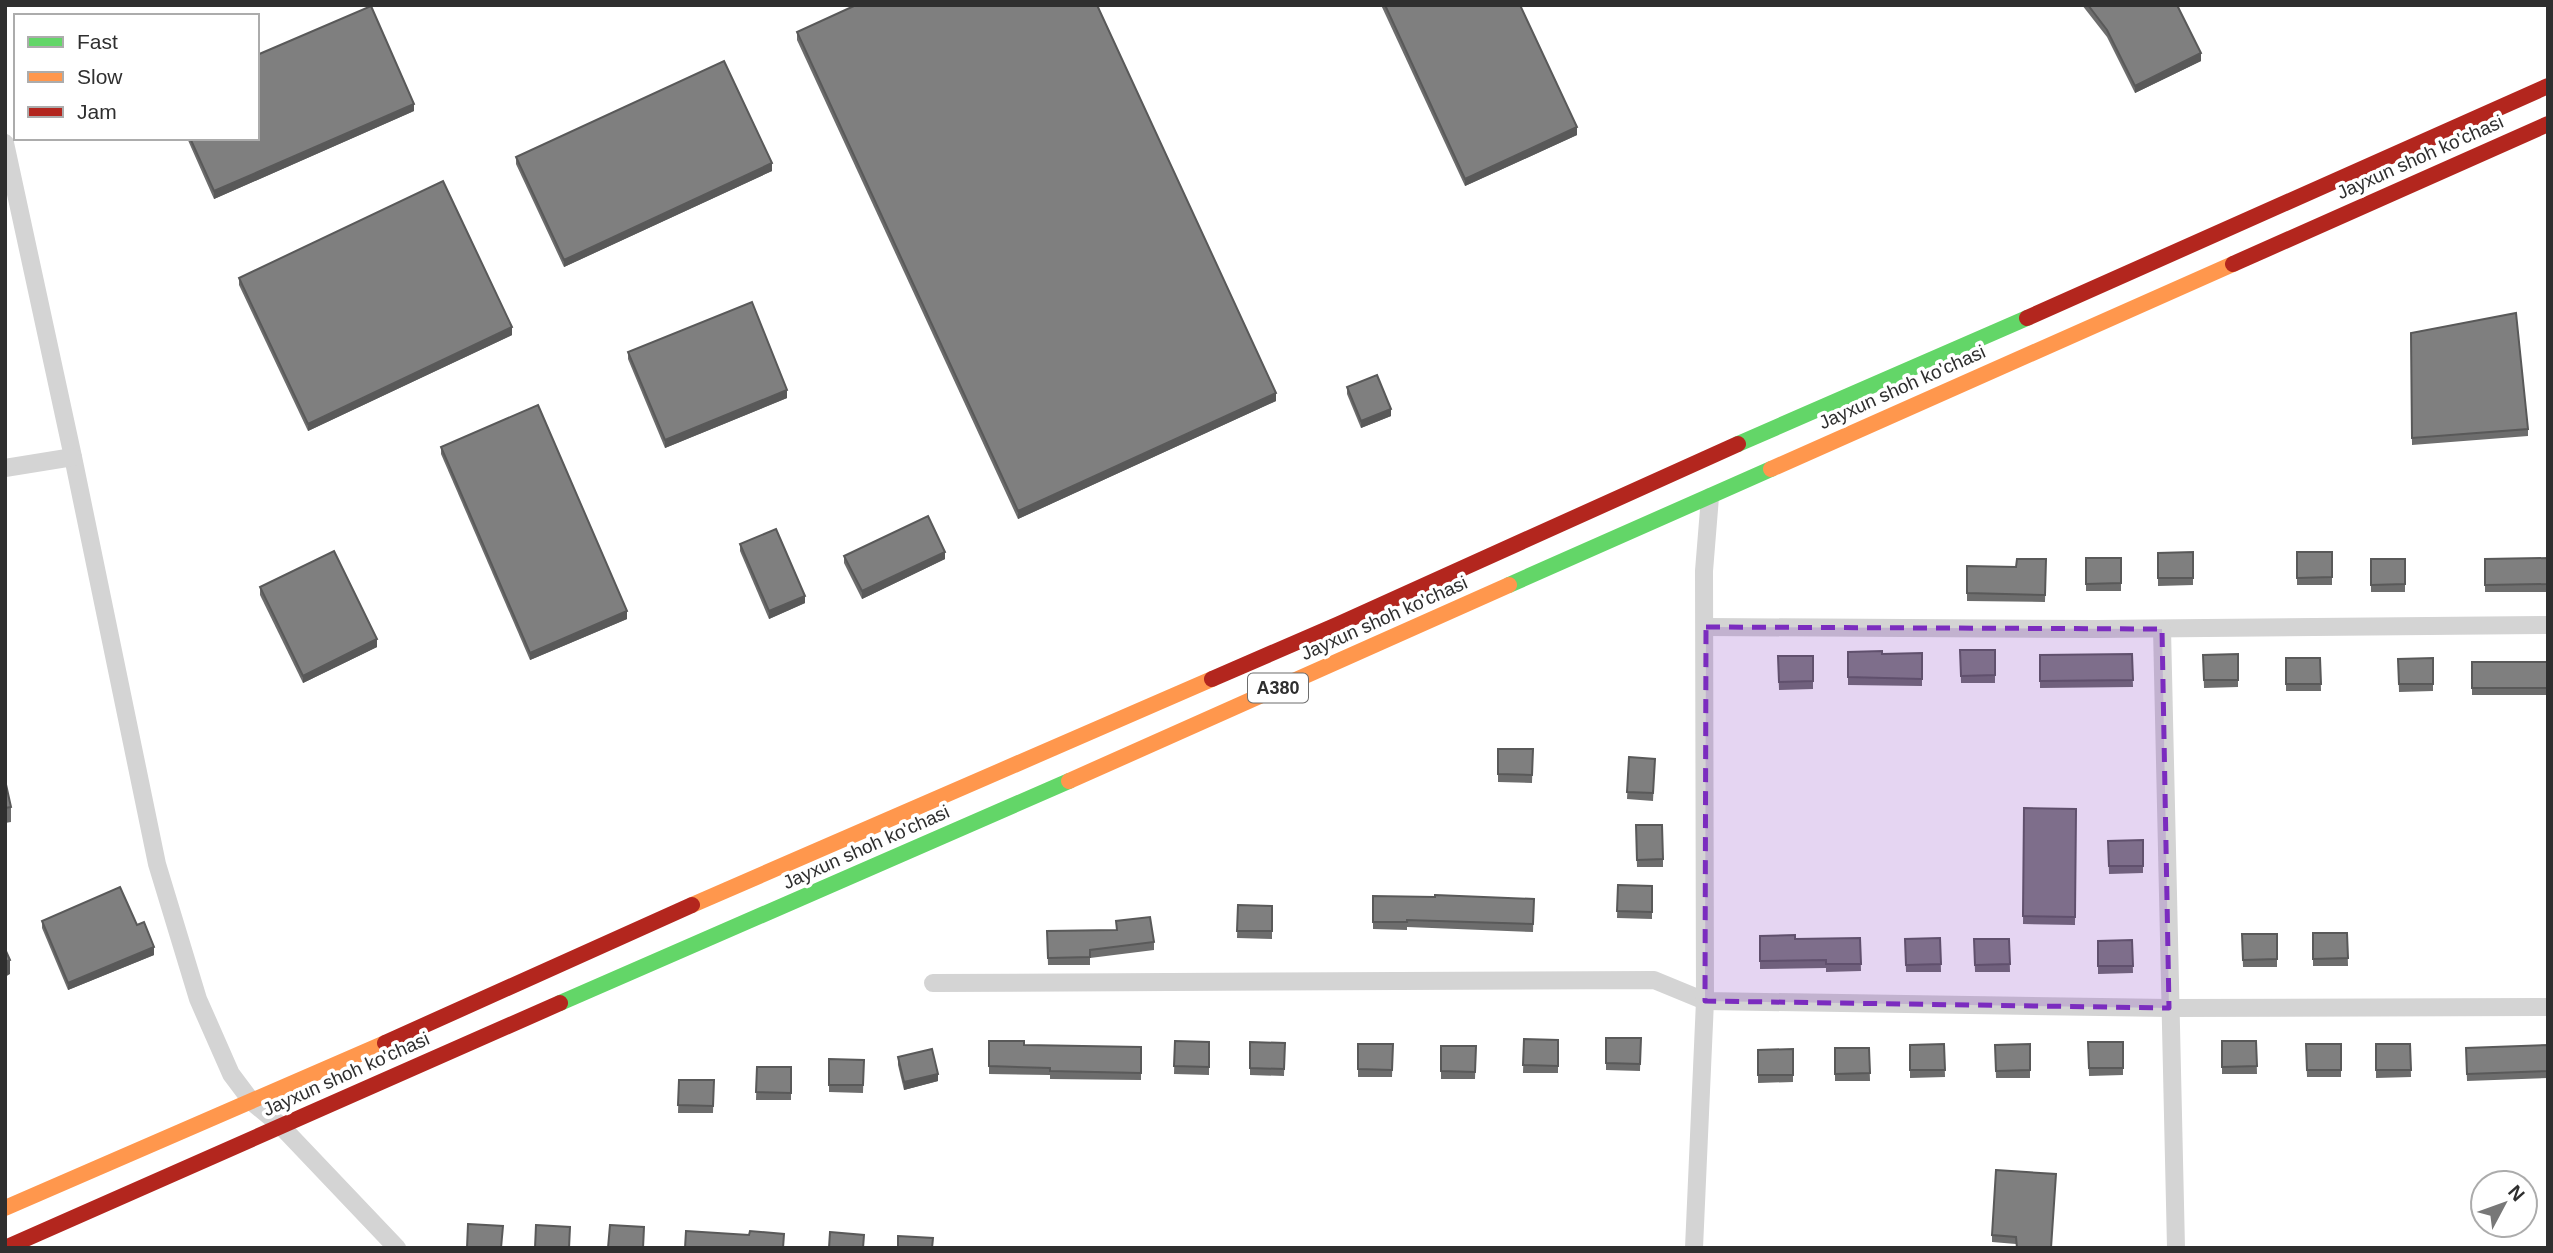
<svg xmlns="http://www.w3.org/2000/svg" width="2553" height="1253" viewBox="0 0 2553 1253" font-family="Arial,sans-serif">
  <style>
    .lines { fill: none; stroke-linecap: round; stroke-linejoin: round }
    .street { stroke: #d4d4d4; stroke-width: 18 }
    .fast { stroke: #63d668; stroke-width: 16 }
    .slow { stroke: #ff974d; stroke-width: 16 }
    .jam { stroke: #b3261e; stroke-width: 16 }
    .wall { fill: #6d6d6d }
    .shaded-wall { fill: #595959 }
    .building { fill: #7f7f7f; stroke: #595959; stroke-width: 2 }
    .marked { fill: #7b2cbf; fill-opacity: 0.2; stroke: #7b2cbf; stroke-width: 5; stroke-dasharray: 14 9; stroke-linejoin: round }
    .labels { text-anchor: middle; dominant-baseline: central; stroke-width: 7; stroke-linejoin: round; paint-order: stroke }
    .shield { fill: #fff; stroke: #6d6d6d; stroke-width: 2 }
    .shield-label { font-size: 18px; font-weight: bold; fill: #2f2f2f }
    .street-label { font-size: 19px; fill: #2f2f2f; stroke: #fff }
  </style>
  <rect width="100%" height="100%" fill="#fff"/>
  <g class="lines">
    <g class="street">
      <polyline points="5,143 73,457 157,864 198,999 231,1074 252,1102 280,1125 397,1248"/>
      <polyline points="5,468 73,457"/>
      <polyline points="1706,627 2097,629 2548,625"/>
      <polyline points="2162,629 2176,1248"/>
      <polyline points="933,983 1654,980 1705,1001 2169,1008 2548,1007"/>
      <polyline points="1694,1248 1705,1001 1704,571 1710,497"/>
    </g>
    <g class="fast">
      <polyline points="1738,444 2027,318"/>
      <polyline points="1509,585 1771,469"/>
      <polyline points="560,1003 1069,781"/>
    </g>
    <g class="slow">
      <polyline points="1771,469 2233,264"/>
      <polyline points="1069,781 1509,585"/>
      <polyline points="692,905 1212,679"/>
      <polyline points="5,1208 385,1043"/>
    </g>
    <g class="jam">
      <polyline points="2233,264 2548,124"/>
      <polyline points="2027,318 2548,86"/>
      <polyline points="1212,679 1339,624 1738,444"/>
      <polyline points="385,1043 692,905"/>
      <polyline points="5,1248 560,1003"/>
    </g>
  </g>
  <g class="wall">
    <polygon points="1381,5 1520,5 1577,135 1465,186"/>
    <polygon points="2082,5 2177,5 2201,61 2135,93 2107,37"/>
    <polygon points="797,32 1276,401 1018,519 797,40"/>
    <polygon points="414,111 214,199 187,138 257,138"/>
    <polygon points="516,157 772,171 564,267 516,164"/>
    <polygon points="239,278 512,335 308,431 239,285"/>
    <polygon points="2411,333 2528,429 2528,436 2412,445"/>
    <polygon points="628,352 787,398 665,448 628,359"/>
    <polygon points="1347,387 1391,416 1361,428 1347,394"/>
    <polygon points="441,447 627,619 530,660 441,454"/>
    <polygon points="740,544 805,603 769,619 740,551"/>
    <polygon points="2193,552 2193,585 2158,586 2158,553"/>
    <rect x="2297" y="552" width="35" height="33"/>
    <polygon points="844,556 945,559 862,599 844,563"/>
    <rect x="2086" y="558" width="35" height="33"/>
    <polygon points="2548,558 2548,592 2485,592 2485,559"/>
    <polygon points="2046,559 2045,602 1967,601 1967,566 2016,567"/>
    <rect x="2371" y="559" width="34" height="33"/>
    <polygon points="260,587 377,647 303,683 260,595"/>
    <polygon points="1960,650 1995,650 1995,683 1961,683"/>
    <polygon points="1848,652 1882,654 1922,653 1922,686 1848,685"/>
    <polygon points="2132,654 2133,687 2040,688 2040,655"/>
    <polygon points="2238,654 2238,687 2204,688 2203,655"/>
    <polygon points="1778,656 1813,656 1813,689 1779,690"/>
    <polygon points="2286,658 2320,658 2321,691 2286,691"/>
    <polygon points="2433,658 2433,691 2399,692 2398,659"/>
    <rect x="2472" y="662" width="76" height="33"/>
    <polygon points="1498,749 1533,749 1532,783 1498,782"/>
    <polygon points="1629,757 1655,759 1653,801 1627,799"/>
    <polygon points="5,780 11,807 11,822 5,823"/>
    <polygon points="2024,808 2076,809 2075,925 2023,924"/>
    <polygon points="1636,825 1663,859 1663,867 1637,867"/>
    <polygon points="2143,840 2143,873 2109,874 2108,841"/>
    <polygon points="1618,885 1652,886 1652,919 1617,918"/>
    <polygon points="1373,896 1534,899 1533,932 1407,927 1407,930 1373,929"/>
    <polygon points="1238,905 1272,906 1272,939 1237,938"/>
    <polygon points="42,921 137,925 154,955 68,990 42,928"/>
    <polygon points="1116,921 1154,942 1154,950 1090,958 1090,965 1048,965 1047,931 1116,930"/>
    <polygon points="2313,933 2347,933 2348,966 2313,966"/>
    <polygon points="2242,934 2277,934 2277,967 2243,967"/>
    <polygon points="1760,936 1795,939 1860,938 1861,971 1826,972 1826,968 1760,969"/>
    <polygon points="1940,938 1941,972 1906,972 1905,939"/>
    <polygon points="1974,939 2009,939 2010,972 1975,972"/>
    <polygon points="2132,940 2133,973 2098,974 2098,941"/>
    <polygon points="1606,1038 1641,1038 1640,1071 1606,1070"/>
    <polygon points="1524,1039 1558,1040 1558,1073 1523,1073"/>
    <polygon points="989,1041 1024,1045 1141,1047 1141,1080 1050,1079 1050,1075 989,1074"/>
    <polygon points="1175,1041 1209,1042 1209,1075 1174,1074"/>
    <polygon points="2222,1041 2256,1041 2257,1074 2222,1074"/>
    <polygon points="1250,1042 1285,1043 1284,1076 1250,1075"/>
    <polygon points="2088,1042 2123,1042 2123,1075 2089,1076"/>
    <polygon points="1358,1044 1393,1044 1392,1077 1358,1077"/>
    <polygon points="1944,1044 1945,1077 1910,1078 1910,1045"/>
    <polygon points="2030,1044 2030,1078 1996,1078 1995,1045"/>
    <polygon points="2306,1044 2341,1044 2341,1077 2307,1077"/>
    <polygon points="2376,1044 2410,1044 2411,1077 2376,1078"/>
    <polygon points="2548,1045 2548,1078 2467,1081 2466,1048"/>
    <polygon points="1441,1046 1476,1046 1475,1079 1441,1079"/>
    <polygon points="1835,1048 1869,1048 1870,1081 1835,1081"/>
    <polygon points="1793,1049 1793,1082 1758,1083 1758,1050"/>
    <polygon points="898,1057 938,1081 904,1090 898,1065"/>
    <polygon points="829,1059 864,1060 863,1093 829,1092"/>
    <polygon points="757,1067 791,1067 791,1100 756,1100"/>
    <polygon points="679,1080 714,1080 713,1113 678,1113"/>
    <polygon points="2056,1182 2016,1244 1992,1242 1992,1235"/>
  </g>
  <g class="shaded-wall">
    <polygon points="2201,53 2201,61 2135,93 2135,86"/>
    <polygon points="414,104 414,111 214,199 214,191"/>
    <polygon points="1577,127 1577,135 1465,186 1465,179"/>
    <polygon points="772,163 772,171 564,267 564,260"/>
    <polygon points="512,327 512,335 308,431 308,424"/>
    <polygon points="787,390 787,398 665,448 665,440"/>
    <polygon points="1276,393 1276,401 1018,519 1018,511"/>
    <polygon points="1391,409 1391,416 1361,428 1361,421"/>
    <polygon points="945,552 945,559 862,599 862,591"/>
    <polygon points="805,596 805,603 769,619 769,611"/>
    <polygon points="627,611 627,619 530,660 530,653"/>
    <polygon points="377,639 377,647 303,683 303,676"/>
    <polygon points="154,947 154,955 68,990 68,983"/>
    <polygon points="10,960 10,974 5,977 5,962"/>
    <polygon points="938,1074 938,1081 904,1090 904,1082"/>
  </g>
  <g class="building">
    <polygon points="856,5 1097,5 1276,393 1018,511 797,32"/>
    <polygon points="1385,5 1520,5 1577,127 1465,179"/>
    <polygon points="2088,5 2177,5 2201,53 2135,86 2107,30"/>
    <polygon points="371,6 414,104 214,191 190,138 257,138 257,55"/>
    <polygon points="724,61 772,163 564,260 516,157"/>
    <polygon points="443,181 512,327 308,424 239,278"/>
    <polygon points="752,302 787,390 665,440 628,352"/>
    <polygon points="2516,313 2528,429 2412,438 2411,333"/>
    <polygon points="1377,375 1391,409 1361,421 1347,387"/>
    <polygon points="538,405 627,611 530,653 441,447"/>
    <polygon points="928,516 945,552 862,591 844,556"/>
    <polygon points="776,529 805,596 769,611 740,544"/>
    <polygon points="334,551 377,639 303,676 260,587"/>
    <polygon points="2193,552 2193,578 2158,578 2158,553"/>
    <polygon points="2297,552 2332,552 2332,577 2297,578"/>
    <polygon points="2086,558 2121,558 2121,583 2086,584"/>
    <polygon points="2548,558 2548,584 2485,585 2485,559"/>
    <polygon points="2017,559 2046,559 2045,595 1967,593 1967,566 2016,567"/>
    <polygon points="2371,559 2405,559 2405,584 2371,585"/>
    <polygon points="1960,650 1995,650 1995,675 1961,676"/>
    <polygon points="1882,651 1882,654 1922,653 1922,679 1848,677 1848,652"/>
    <polygon points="2132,654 2133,680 2040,681 2040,655"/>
    <polygon points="2238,654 2238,680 2204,680 2203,655"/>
    <polygon points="1778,656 1813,656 1813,681 1779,682"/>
    <polygon points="2286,658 2320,658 2321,684 2286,684"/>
    <polygon points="2433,658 2433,684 2399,684 2398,659"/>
    <rect x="2472" y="662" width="76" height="26"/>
    <polygon points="1498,749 1533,749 1532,775 1498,774"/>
    <polygon points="1629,757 1655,759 1653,793 1627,792"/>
    <polygon points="5,780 11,807 5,808"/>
    <polygon points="2024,808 2076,809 2075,917 2023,916"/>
    <polygon points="1636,825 1662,825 1663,859 1637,860"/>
    <polygon points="2143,840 2143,866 2109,866 2108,841"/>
    <polygon points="1618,885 1652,886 1652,912 1617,911"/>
    <polygon points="120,887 137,925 144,922 154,947 68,983 42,921"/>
    <polygon points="1435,895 1534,899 1533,924 1407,920 1407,922 1373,922 1373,896 1435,897"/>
    <polygon points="1238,905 1272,906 1272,931 1237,931"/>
    <polygon points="1150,917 1154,942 1090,950 1090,957 1048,958 1047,931 1117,930 1116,921"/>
    <polygon points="2313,933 2347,933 2348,958 2313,959"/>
    <polygon points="2242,934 2277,934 2277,959 2243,960"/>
    <polygon points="1795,935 1795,939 1860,938 1861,964 1826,964 1826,960 1760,961 1760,936"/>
    <polygon points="1940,938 1941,964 1906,965 1905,939"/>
    <polygon points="1974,939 2009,939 2010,964 1975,965"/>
    <polygon points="2132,940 2133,966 2098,966 2098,941"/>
    <polygon points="5,949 10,960 5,962"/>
    <polygon points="1606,1038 1641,1038 1640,1064 1606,1063"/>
    <polygon points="1524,1039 1558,1040 1558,1066 1523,1065"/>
    <polygon points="989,1041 1024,1041 1024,1045 1141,1047 1141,1073 1050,1071 1050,1068 989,1066"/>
    <polygon points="1175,1041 1209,1042 1209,1067 1174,1066"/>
    <polygon points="2222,1041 2256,1041 2257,1066 2222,1067"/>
    <polygon points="1250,1042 1285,1043 1284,1069 1250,1068"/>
    <polygon points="2088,1042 2123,1042 2123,1068 2089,1068"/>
    <polygon points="1358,1044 1393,1044 1392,1070 1358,1069"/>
    <polygon points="1944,1044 1945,1070 1910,1070 1910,1045"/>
    <polygon points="2030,1044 2030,1070 1996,1071 1995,1045"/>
    <polygon points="2306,1044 2341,1044 2341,1070 2307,1070"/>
    <polygon points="2376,1044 2410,1044 2411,1070 2376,1070"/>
    <polygon points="2548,1045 2548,1071 2467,1074 2466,1048"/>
    <polygon points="1441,1046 1476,1046 1475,1072 1441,1071"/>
    <polygon points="1835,1048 1869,1048 1870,1073 1835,1074"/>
    <polygon points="932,1049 938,1074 904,1082 898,1057"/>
    <polygon points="1793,1049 1793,1075 1758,1075 1758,1050"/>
    <polygon points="829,1059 864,1060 863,1085 829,1085"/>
    <polygon points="757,1067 791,1067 791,1093 756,1092"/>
    <polygon points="679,1080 714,1080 713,1106 678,1105"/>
    <polygon points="1996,1170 2056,1174 2051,1248 2017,1248 2016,1237 1992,1235"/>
    <polygon points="468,1224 503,1226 501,1248 467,1248"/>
    <polygon points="536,1225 570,1227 569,1248 535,1248"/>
    <polygon points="610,1225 644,1227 643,1248 608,1248"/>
    <polygon points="686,1231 749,1235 750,1231 784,1234 783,1248 685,1248"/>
    <polygon points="830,1232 864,1235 863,1248 829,1248"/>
    <polygon points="898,1236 933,1238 932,1248 898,1248"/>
  </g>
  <path class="marked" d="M1706,627L2162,629L2169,1008L1705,1001Z"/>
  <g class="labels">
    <rect class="shield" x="1248" y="673.5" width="60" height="29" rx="5"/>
    <g class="shield-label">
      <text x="1278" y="688">A380</text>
    </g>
    <g class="street-label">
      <text transform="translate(2420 157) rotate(-24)">Jayxun shoh ko'chasi</text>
      <text transform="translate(1902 387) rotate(-24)">Jayxun shoh ko'chasi</text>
      <text transform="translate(1384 618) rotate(-24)">Jayxun shoh ko'chasi</text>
      <text transform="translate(866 847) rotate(-24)">Jayxun shoh ko'chasi</text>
      <text transform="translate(346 1074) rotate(-24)">Jayxun shoh ko'chasi</text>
    </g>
  </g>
  <rect width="2553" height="1253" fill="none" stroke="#2f2f2f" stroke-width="14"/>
  <rect x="14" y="14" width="245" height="126" fill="#ffffff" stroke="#acacac" stroke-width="2"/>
  <rect x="28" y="37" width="35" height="10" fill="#63d668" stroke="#acacac" stroke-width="2"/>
  <text x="77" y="49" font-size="21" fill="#2f2f2f">Fast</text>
  <rect x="28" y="72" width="35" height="10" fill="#ff974d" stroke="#acacac" stroke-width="2"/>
  <text x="77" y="84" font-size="21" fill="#2f2f2f">Slow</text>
  <rect x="28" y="107" width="35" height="10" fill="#b3261e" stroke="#acacac" stroke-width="2"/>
  <text x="77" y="119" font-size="21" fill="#2f2f2f">Jam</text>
  <g transform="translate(2504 1204) rotate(49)"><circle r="33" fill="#ffffff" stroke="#acacac" stroke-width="2"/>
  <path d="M0-5L12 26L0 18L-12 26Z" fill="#787878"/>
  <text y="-10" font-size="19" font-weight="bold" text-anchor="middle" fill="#2f2f2f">N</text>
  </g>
</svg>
